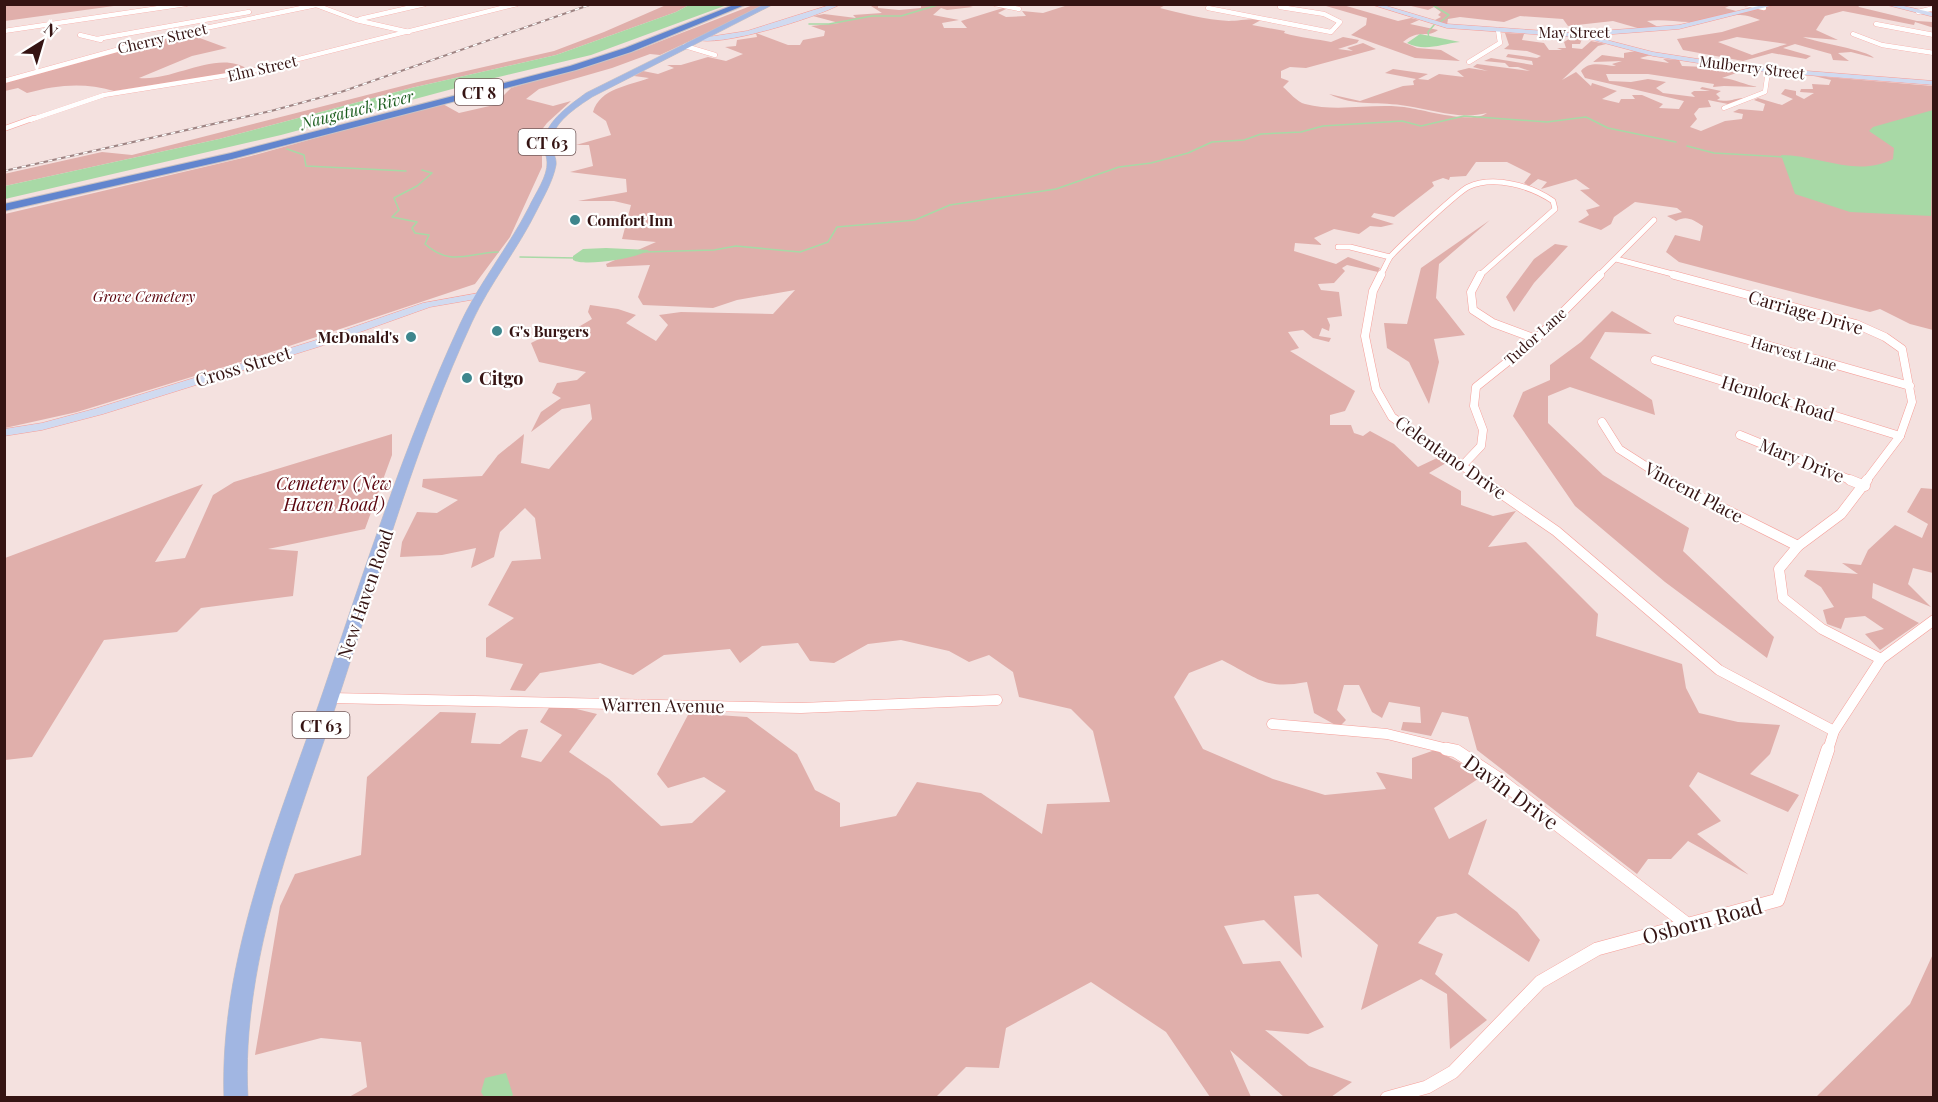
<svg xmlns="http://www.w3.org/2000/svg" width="1938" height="1102" viewBox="0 0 1938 1102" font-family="'Playfair Display',serif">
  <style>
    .green { fill: #e0afab; fill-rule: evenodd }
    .water { fill: #a8d9a6 }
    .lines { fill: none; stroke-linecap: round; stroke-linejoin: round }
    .stream { stroke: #a8d9a6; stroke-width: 1.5 }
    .street-far4-casing { stroke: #f69e98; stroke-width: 5 }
    .street-far3-casing { stroke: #f69e98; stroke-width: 6 }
    .street-far2-casing { stroke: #f69e98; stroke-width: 9 }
    .street-far1-casing { stroke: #f69e98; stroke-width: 11 }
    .street-casing { stroke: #f69e98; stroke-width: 14 }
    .secondary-casing { stroke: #f69e98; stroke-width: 1 }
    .primary-casing { stroke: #cac2c2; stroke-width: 1 }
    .highway-casing { stroke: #cac2c2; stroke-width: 2 }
    .street-far4 { stroke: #fff; stroke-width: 4.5 }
    .street-far3 { stroke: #fff; stroke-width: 5 }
    .street-far2 { stroke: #fff; stroke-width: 8 }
    .street-far1 { stroke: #fff; stroke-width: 10 }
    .street { stroke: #fff; stroke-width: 13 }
    .secondary { fill: #d0daf0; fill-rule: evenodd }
    .primary { fill: #a1b6e2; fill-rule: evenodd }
    .highway { fill: #6285ce; fill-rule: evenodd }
    .rail-casing { stroke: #9e8483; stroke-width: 2 }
    .rail { stroke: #fff; stroke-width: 1.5; stroke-dasharray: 4.5; stroke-linecap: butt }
    .poi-dot { fill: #3e868d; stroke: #fff; stroke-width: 2 }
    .labels { text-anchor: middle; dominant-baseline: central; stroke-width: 4.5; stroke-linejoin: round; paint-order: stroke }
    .far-street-label { font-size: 15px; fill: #351413; stroke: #fff }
    .far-poi-label { font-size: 15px; font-weight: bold; fill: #351413; stroke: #fff; text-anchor: start }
    .far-park-label { font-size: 15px; font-style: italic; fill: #5b040d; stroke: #fff }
    .shield { fill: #fff; stroke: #725a5a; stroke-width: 1.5 }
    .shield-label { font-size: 16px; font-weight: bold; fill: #351413 }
    .far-water-label { font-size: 16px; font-style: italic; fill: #1a5c1d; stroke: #fff }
    .street-label { font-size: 18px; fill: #351413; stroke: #fff }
    .poi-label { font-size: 18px; font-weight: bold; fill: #351413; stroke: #fff; text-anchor: start }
    .park-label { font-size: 18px; font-style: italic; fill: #5b040d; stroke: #fff }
    .near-street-label { font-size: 21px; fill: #351413; stroke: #fff }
  </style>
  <rect width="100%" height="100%" fill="#f4e1df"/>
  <g class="green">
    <polygon points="5,4 121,4 121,5 5,21"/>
    <path d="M962,4L973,7L947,10L941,8L933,15L959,20L942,23L944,28H967L961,21L1003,8L1006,9L998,13L1006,17L1026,16L1022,11L1043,13L1068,5L1167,4L1160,8C1180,13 1206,20 1229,21C1238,21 1254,18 1261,20L1252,25L1285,31L1284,33C1300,38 1318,39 1331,42L1343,37L1359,40L1357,43L1338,49L1353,51L1347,48L1363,43L1376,49L1306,68L1290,67L1281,71V78L1289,81L1283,87C1289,92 1297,102 1305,104C1339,113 1376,102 1410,108C1428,111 1473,124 1487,113C1461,120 1433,110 1407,106C1380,101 1355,107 1329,94L1360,101L1403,86L1414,85L1413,81L1416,79L1385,73L1393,69L1428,74L1418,79L1428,80L1439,74L1464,77L1457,71L1469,68L1488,71L1473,67L1477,64L1530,71L1518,67H1509L1505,63L1484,61L1491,58L1533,65L1532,61L1506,57L1508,54L1537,58L1541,56L1527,51L1504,49L1509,45L1505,33L1524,34L1522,40L1544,43L1549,50H1562L1557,48H1566L1564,42L1572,37L1582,39L1580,44H1572V48L1582,49L1591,41L1606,44L1598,46L1562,80L1576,72L1591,86L1592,83L1617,91L1602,99L1619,103L1621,99H1635L1632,95H1642L1663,104L1659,108L1679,109L1684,101L1585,78L1581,71C1590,60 1604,66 1616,66L1612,64L1622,61L1593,62L1602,55L1624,58V53L1636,51L1651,55L1640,58L1643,59L1669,63L1663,59L1679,60L1682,66L1705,67L1702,63L1745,70L1722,78C1735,79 1745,85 1758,87L1724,86L1713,87L1714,84L1648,74H1606L1609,81L1631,82L1648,79L1666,82L1656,88L1663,93L1695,97L1691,93L1694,91H1710L1700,89L1702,87L1721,91L1716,94L1720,98L1717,100C1730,103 1738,96 1751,98L1728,104L1708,100L1711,107L1699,108L1694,114L1697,119L1690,127L1701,131L1725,121L1742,119L1743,114L1733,112L1739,109L1763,111L1765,104L1754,100L1758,98L1782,105L1793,99L1781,94L1785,89L1796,91V95L1804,99L1814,93L1800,92L1801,89H1813L1812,84L1829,85L1831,80L1814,76L1933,86V330L1910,324L1880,309L1870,312L1679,262L1666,252L1675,235L1700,241L1703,226C1693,220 1687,215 1676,221L1667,216L1682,212L1677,208L1635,202L1614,217L1611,224L1601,230L1578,222L1589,215L1586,210L1600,206L1580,190L1590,189L1576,179L1541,189L1547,182L1538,179L1529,186L1524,183L1531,174L1507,162H1476L1466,176L1450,177L1449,180L1443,178L1432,182L1434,186L1394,217L1374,213L1371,217L1394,224L1381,227L1370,226L1359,234L1334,229L1314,238L1322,245L1295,243L1294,251L1336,264L1348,257L1380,268L1378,272L1347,265L1342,268L1345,271L1334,283L1318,284L1321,290L1339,292L1342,316L1327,318L1330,325L1329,331L1322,328L1319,336L1331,338L1329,342L1313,338L1303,330L1288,332L1299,348L1290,351L1355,391L1345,411L1330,415V425H1351L1354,433L1363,436L1370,431L1394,444L1418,467L1437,458L1446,463L1429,473L1461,491V505L1493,516L1516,511L1488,547L1526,542L1598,614L1596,636L1682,664L1686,688L1699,713L1738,722L1780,725L1770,754L1750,774L1799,795L1788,812L1698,772L1689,786L1721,821L1697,834L1749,875L1688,841L1671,859H1648L1637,874L1477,750L1468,717L1442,712L1431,736L1401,730L1403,722L1421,723L1420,707L1389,702L1382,718L1372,712L1359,685H1344L1337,710L1346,720L1339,727L1314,713L1307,682C1264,690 1258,678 1222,660L1189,673L1174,697L1203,749L1273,779L1325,795L1386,789L1376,772L1412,779V758L1435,750L1484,775L1434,808L1449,839L1487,819L1468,874L1517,912L1540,940L1529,962L1456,913L1437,917L1418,943L1443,954L1435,974L1487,1020L1450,1049L1447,994L1421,979L1361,1010L1378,945L1318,894L1294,896L1302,958L1264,920L1224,926L1243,964L1280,961L1324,1027L1308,1034L1265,1030L1309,1066L1352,1082L1331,1097H1284L1230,1050L1251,1097H1210L1166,1032L1091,982L1006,1028L999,1068L966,1067L936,1097H349L367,1087L361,1042L321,1038L255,1055L280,906L295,874L361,855L367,777L440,712L476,713L471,743L500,744L519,730L528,729L521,757L541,762L562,735L540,722L552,703L597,714L569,752L609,779L661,826L692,823L726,791L704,777L668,788L657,774L689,713L747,717L797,754L815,790L840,803V827L896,816L917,782L981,793L1042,834L1047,804L1110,802L1093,731L1071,709L1019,697L1013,672L989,655L969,662L949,651L901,640L868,644L834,663L810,661L798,643L762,646L740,663L730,649L664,655L633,675L600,663L540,673L525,691L510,690L523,664L486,657V638L514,618L488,605L512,561L541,559L535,518L525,508L500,532L494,557L471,568L476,548L442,555L400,557L402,542L417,512L437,513L458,500L422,487L423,479L482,476L498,455L524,434L521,463L549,469L592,419L590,404L562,409L531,432L541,412L561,398L552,393L557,383L577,380L586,372L539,362L531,343L557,330L575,329L592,319L588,312L590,305L618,309L636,315L626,323L656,341L668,325L659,315L681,312L773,314L795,290L737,300L713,308L643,305L638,297L650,265L607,267L606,264L656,242L622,239L631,205L614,201H578L627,192L626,179L570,172L593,166L589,145H576L611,135L606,121L593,112C600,88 629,86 649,78L634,76L643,71L658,74L674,68L667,65H681L708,57L726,61L743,54L725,47L736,46L737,40L757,37L756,33L788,45H800L803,40L824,36L825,31L811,26L839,23L813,16L824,14L856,18L853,15L882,13L871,6L878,5V8L899,10L921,8V5Z"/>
    <path d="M1707,4H1733L1725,8L1740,12L1768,5L1857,4L1859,7L1917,21L1933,22L1934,28L1915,22L1914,25L1843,11L1825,16L1816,30L1838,40L1803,37C1819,43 1867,50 1874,58L1851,52L1838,53L1849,61L1833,60L1831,54L1795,44L1783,48L1811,56L1806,59L1772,53L1743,61L1683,50L1677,39L1722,32L1760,20C1729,7 1718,24 1690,22C1675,22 1662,19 1647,21L1660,28L1641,29L1613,21L1568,26L1563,19L1520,16L1504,22L1460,17L1448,19L1447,25L1433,21L1441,17L1438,15L1441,12L1434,7L1428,10L1407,5ZM1737,37L1787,44L1752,55L1718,42Z"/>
    <polygon points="666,5 689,5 676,12 556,55 411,88 219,139 5,186 4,174 102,152 132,155 418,82 554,51 604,32"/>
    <polygon points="753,5 767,5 660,55 650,54 612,68 539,89 526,99 553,106 571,101 547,123 534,140 542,156 542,167 510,237 475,284 247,360 77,412 5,428 5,214 251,156 441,103 459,113 494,105 511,88 638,50"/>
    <path d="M1343,5L1398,21L1411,18L1419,20L1410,24L1438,30C1426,39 1420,28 1403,42L1417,48L1441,50L1460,61L1415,58L1351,35L1366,25L1367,18L1326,6Z"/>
    <path d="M186,33L227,48L192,56L139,78C173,82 218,48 249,70L114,91C83,82 57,85 27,93L18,88L5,91V83Z"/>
    <polygon points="1490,220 1439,264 1436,298 1465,335 1434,339 1439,362 1429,404 1409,362 1387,348 1384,323 1407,324 1421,268"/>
    <polygon points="1555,244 1568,246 1534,283 1514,312 1506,297 1534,259"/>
    <polygon points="1612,311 1652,334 1605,332 1590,358 1652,400 1655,415 1570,387 1548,396 1548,423 1603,475 1689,528 1683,551 1774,637 1767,658 1665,582 1575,506 1513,416 1523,392 1550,380 1550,365 1581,342"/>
    <polygon points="392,434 392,455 365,529 268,549 298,551 293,596 201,608 177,632 104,640 32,757 5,760 5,558 203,484 155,562 185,558 213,495 234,482"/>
    <polygon points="1921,488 1933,489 1933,573 1913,568 1908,584 1931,607 1873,583 1872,598 1919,623 1880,650 1865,634 1884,629 1865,616 1845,618 1841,629 1827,624 1823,610 1834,607 1821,587 1804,576 1807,570 1858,574 1842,563 1861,565 1868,550 1895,525 1922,538 1928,524 1907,512"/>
    <polygon points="1933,954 1933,1097 1816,1097 1910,1004"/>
  </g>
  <g class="water">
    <polygon points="689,5 727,5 591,55 482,81 281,135 5,199 5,186 219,139 411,88 556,55 676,12"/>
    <path d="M1420,34L1460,42C1441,44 1425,52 1407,43Z"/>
    <path d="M1933,110L1931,216L1850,212L1795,194L1781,155C1819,155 1857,178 1893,159L1894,148L1869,131L1873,127Z"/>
    <path d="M606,248L649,250C639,258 584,267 573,260V256L583,249Z"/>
    <polygon points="506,1073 513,1095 511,1097 484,1097 481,1092 485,1078"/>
  </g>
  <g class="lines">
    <g class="stream">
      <polyline points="1431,4 1449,15 1439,23"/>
      <polyline points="809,24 829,24 872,16 901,16 941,4"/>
      <polyline points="1429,39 1428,32 1434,25"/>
      <polyline points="1687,146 1714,153 1784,157"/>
      <polyline points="287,149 304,155 306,166 406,171"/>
      <path d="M422,170L432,173L417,186L394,198L399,210L392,217L417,222L412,228L415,233L429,235L425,244C451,267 468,253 498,252"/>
      <polyline points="643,252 714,250 736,246 800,252 828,242 837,227 915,220 950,205 1056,189 1119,167 1151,163 1188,153 1212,142 1244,140 1261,134 1301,132 1323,126 1402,121 1421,126 1464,116 1547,122 1586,117 1608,128 1676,142"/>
      <polyline points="520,257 577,258"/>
    </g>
    <g class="street-far4-casing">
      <g id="street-far4">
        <polyline points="995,4 1019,9"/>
        <polyline points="1746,4 1764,8"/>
        <polyline points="316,5 356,20 409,32"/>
        <polyline points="1208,8 1331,32 1340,22 1324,14 1280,7"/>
        <polyline points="1918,12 1934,8"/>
        <polyline points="360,19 425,4"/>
        <polyline points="1876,24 1934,35"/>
        <polyline points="4,31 186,4"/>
        <polyline points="1853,34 1882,45 1934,53"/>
        <polyline points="80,35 101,40"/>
        <polyline points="97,39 249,12"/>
        <polyline points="685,46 715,55"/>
        <polyline points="1469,62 1500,43 1498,30"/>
        <polyline points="4,81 167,36 321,4"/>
        <polyline points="1724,108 1765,92 1768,71"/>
        <polyline points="30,120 104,95 247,72 517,4"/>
      </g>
    </g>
    <g class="street-far3-casing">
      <g id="street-far3">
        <polyline points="6,128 34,118"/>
        <polyline points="1338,247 1350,247 1390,257"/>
        <polyline points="1616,259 1680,276"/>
        <path d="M1380,276C1384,270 1387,261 1391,256C1401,245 1458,192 1468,187C1494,175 1531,186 1553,201L1555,209L1479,276"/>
        <polyline points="1598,276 1654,220"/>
      </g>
    </g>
    <g class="street-far2-casing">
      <g id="street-far2">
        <polyline points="1381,275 1373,291 1365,336 1376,389 1392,417 1484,481"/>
        <polyline points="1480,275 1471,292 1473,310 1493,323 1536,339"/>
        <polyline points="1674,275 1856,324 1885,337 1902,349 1912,402 1900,436 1866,481"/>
        <polyline points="1678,320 1910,386"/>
        <polyline points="1655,360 1900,436"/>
        <polyline points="1602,422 1619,449 1669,481"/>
        <polyline points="1740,435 1853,481"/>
        <polyline points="1462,466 1481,446 1483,430 1474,406 1476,387 1536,339 1600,275"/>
      </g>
    </g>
    <g class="street-far1-casing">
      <g id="street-far1">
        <polyline points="1482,480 1556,531 1719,670 1834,731"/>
        <polyline points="1666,480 1798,546"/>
        <polyline points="1850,480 1865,486"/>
        <polyline points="1867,480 1841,514 1798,546 1779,569 1783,598 1822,629 1881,659"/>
        <polyline points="330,698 801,708 997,700"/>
        <polyline points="1272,724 1387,734 1452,750"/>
        <polyline points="1828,750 1834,731 1881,659 1934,620"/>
      </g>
    </g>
    <g class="street-casing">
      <g id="street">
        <polyline points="1446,749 1456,751 1497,778 1687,924"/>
        <polyline points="1387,1098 1427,1087 1453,1072 1540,982 1597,949 1778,900 1828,749"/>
      </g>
    </g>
    <g class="secondary-casing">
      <g id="secondary">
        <path d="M833,4H841C818,17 717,49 695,39L747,31Z"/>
        <polygon points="1370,4 1380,4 1447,24 1574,33 1679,25 1767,4 1778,4 1679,29 1574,37 1447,28"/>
        <polygon points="1895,4 1934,13 1934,17 1883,4"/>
        <polygon points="1591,36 1653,52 1743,66 1934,81 1934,85 1743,70 1653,56 1589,39"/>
        <polygon points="479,293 482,294 482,298 430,307 321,346 103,414 42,430 4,436 4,429 42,423 94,409 313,341 423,303"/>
      </g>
    </g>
    <g class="primary-casing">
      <path id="primary" d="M765,4H774L592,97C577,107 550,124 552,144C552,152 557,158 556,165C553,181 544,196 537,210C518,249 490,283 472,322C418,439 383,562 343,684C301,814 240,958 248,1098H224C219,958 279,821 323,692C365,568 405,443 460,324C479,283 508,248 529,207C535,194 548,176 547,162C547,155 542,148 544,141C547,120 570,105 586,93Z"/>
    </g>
    <g class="highway-casing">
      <polygon id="highway" points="736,4 747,4 631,52 576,70 232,159 4,211 4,204 231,153 570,66 625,48"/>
    </g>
    <use href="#street-far4" class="street-far4"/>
    <use href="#street-far3" class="street-far3"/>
    <use href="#street-far2" class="street-far2"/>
    <use href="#street-far1" class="street-far1"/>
    <use href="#street" class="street"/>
    <use href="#secondary" class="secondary"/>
    <use href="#primary" class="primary"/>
    <use href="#highway" class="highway"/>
    <g class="rail-casing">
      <polyline id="rail" points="4,171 271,111 341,92 592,4"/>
    </g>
    <use href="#rail" class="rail"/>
  </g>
  <g class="poi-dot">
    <circle cx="575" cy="220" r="6"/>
    <circle cx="497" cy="331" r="6"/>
    <circle cx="411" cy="337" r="6"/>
    <circle cx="467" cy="378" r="6"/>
  </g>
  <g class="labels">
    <g class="far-street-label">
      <text x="1574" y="32">May Street</text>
      <text transform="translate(162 38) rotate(-13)">Cherry Street</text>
      <text transform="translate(1752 67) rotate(7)">Mulberry Street</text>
      <text transform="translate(262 68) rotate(-13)">Elm Street</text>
      <text transform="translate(1535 336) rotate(-42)">Tudor Lane</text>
      <text transform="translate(1794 353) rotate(16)">Harvest Lane</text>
    </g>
    <g class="far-poi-label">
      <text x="587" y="220">Comfort Inn</text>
      <text x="509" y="331">G's Burgers</text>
      <text x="399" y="337" text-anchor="end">McDonald's</text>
    </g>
    <g class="far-park-label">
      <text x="144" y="296">Grove Cemetery</text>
    </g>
    <g class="shield">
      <rect x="455" y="79" width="48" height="26" rx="4.5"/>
      <rect x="518.5" y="129" width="57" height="26" rx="4.5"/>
      <rect x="292.5" y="712" width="57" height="26" rx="4.5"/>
    </g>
    <g class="shield-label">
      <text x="479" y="92">CT 8</text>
      <text x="547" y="142">CT 63</text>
      <text x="321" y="725">CT 63</text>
    </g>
    <g class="far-water-label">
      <text transform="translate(357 109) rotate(-14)">Naugatuck River</text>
    </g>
    <g class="street-label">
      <text transform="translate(1806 312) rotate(16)">Carriage Drive</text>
      <text transform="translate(243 366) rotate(-17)">Cross Street</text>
      <text transform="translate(1778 398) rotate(17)">Hemlock Road</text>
      <text transform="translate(1451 457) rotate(35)">Celentano Drive</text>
      <text transform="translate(1802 460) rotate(22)">Mary Drive</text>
      <text transform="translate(1694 492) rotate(28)">Vincent Place</text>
      <text transform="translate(365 594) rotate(-71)">New Haven Road</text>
      <text transform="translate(663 705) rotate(1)">Warren Avenue</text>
    </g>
    <g class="poi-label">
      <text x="479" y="378">Citgo</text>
    </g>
    <g class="park-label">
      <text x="334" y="483">Cemetery (New<tspan x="334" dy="21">Haven Road)</tspan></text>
    </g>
    <g class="near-street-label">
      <text transform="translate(1512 791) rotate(36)">Davin Drive</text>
      <text transform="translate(1702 920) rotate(-15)">Osborn Road</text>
    </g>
  </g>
  <rect width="1938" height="1102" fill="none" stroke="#351413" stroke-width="12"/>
  <g transform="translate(42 42) rotate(37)" stroke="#ffffff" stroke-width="4.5" paint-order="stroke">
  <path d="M0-4.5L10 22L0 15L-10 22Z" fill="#351413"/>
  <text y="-9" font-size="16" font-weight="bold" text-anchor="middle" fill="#351413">N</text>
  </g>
</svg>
